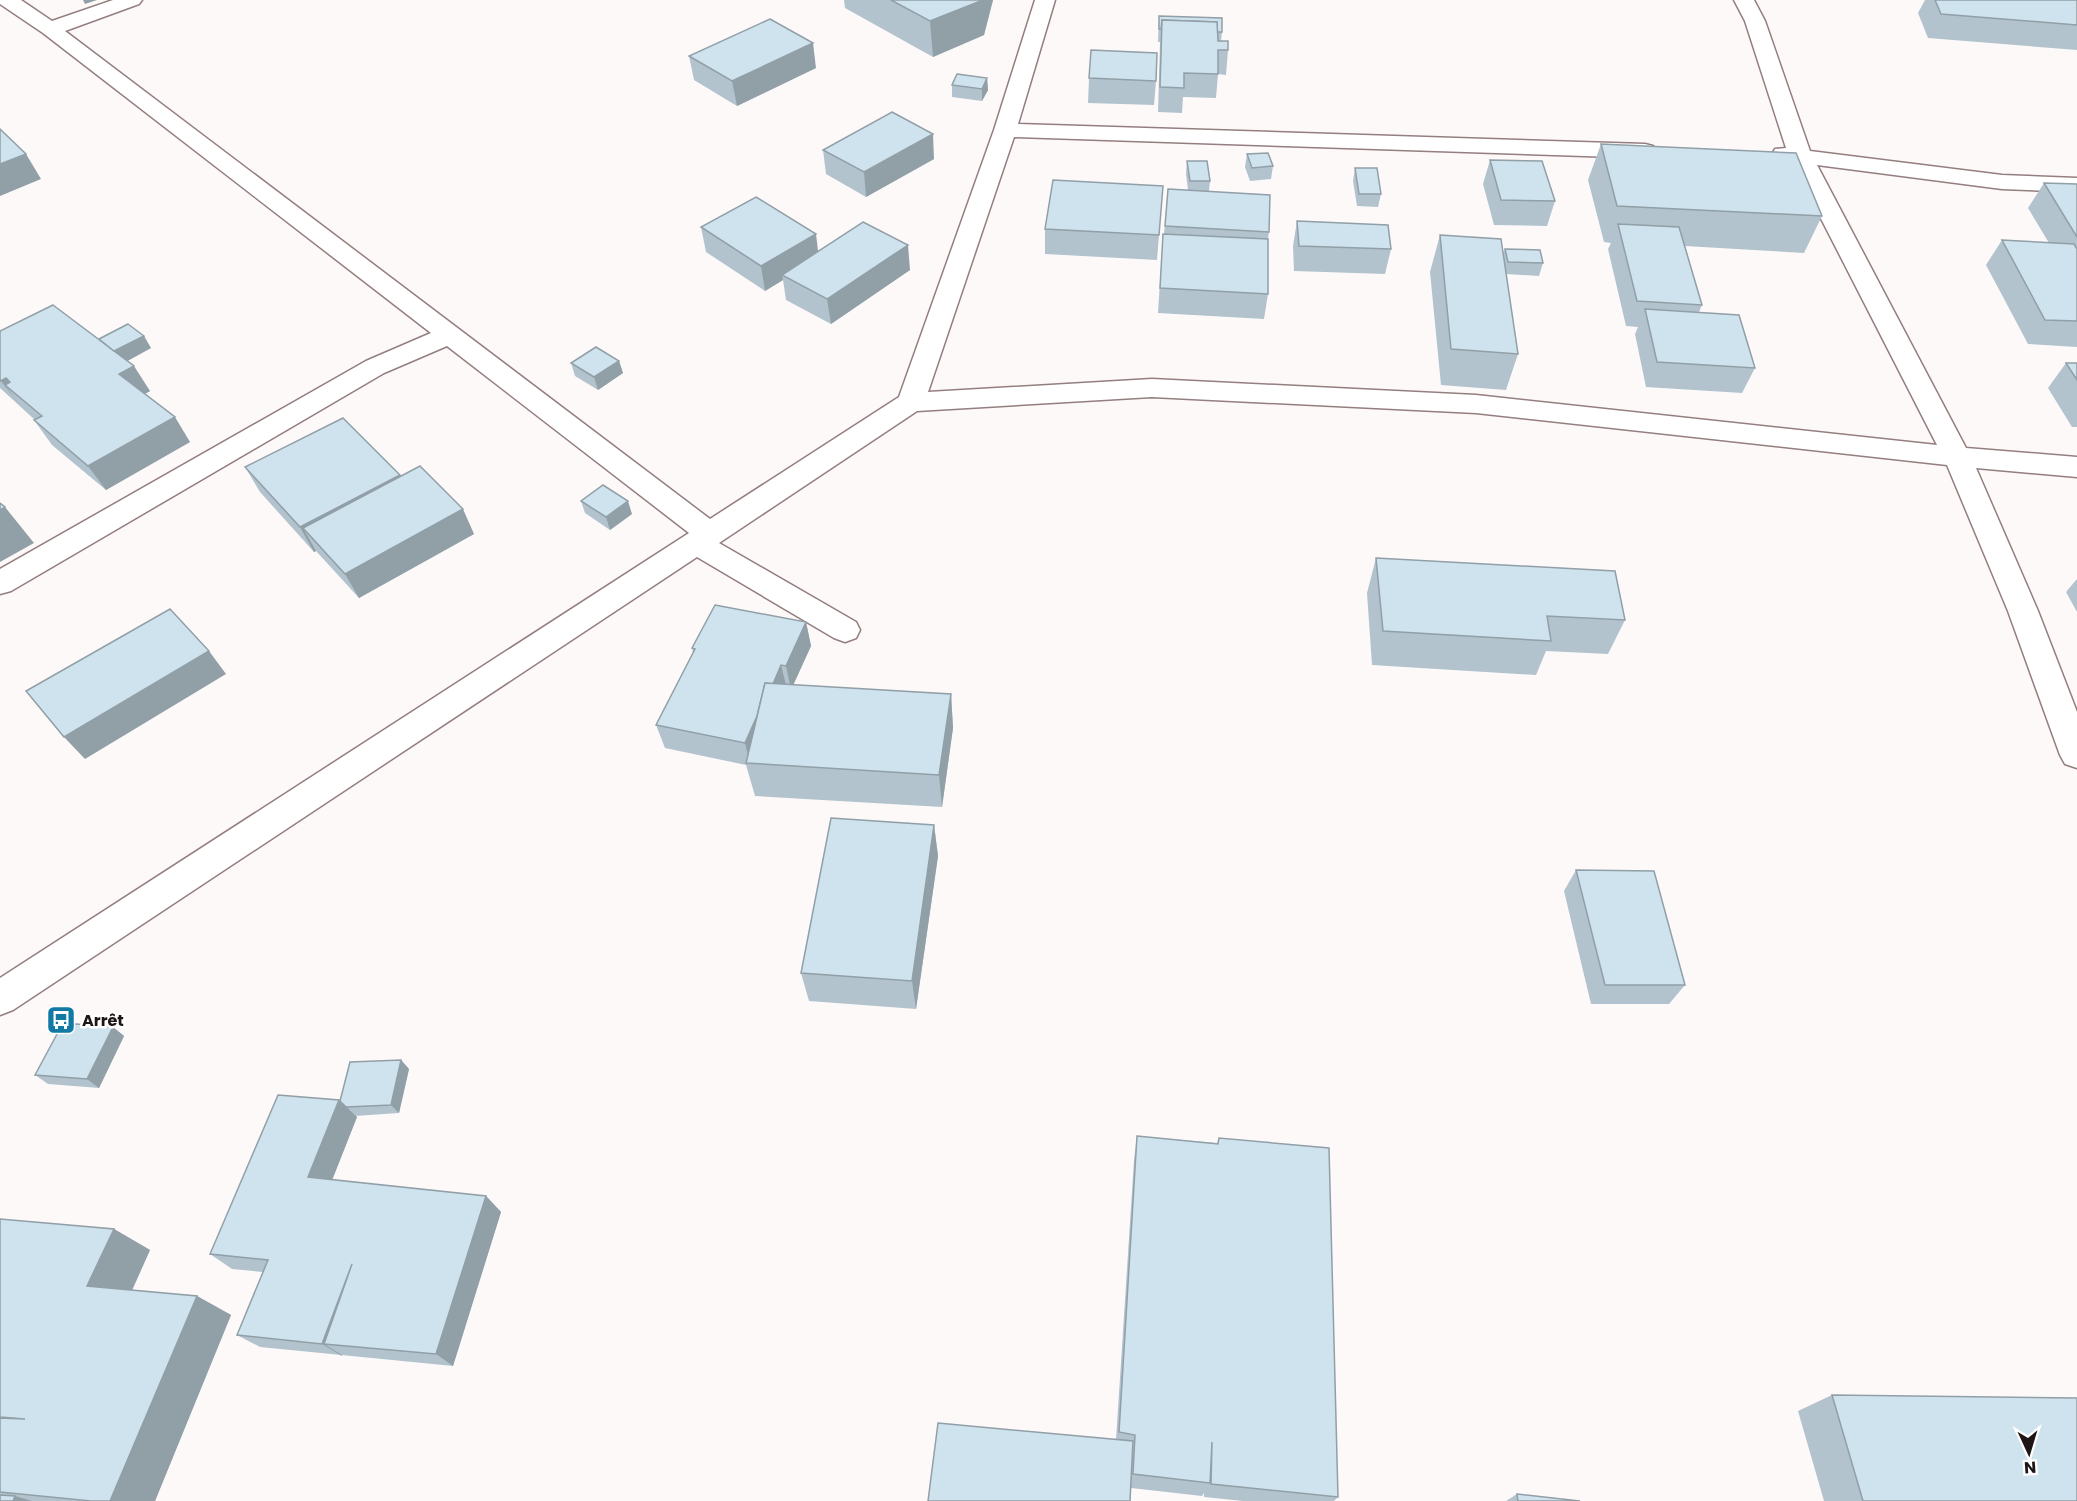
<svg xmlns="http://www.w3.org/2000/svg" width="2077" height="1501" viewBox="0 0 2077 1501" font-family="Poppins,sans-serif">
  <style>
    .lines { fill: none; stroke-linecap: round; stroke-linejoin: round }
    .minor-casing { stroke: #947e7f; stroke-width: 3 }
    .minor { fill: #fff; fill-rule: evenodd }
    .wall { fill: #b2c3ce }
    .shaded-wall { fill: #919fa7 }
    .building { fill: #cfe3ef; stroke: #919fa7; stroke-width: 1.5 }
    .labels { text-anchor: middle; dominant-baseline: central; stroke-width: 5; stroke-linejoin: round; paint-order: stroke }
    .poi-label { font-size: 16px; font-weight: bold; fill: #1e1616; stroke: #fff; text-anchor: start }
  </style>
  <rect width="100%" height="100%" fill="#fef9f9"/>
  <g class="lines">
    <g class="minor-casing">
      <polygon id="minor" points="0,0 21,0 52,21 113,0 142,0 139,4 65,31 710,519 899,397 994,130 1035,0 1055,0 1018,124 1645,144 1653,146 1656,151 1653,156 1645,158 1014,137 928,392 1152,379 1476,395 1937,445 1792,162 1775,159 1772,154 1775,149 1786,148 1745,21 1734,0 1754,0 1765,21 1810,151 2002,175 2077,178 2077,192 2002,189 1817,165 1966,448 2077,457 2077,477 1976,468 2038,611 2077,712 2077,768 2065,764 2060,755 2008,611 1947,465 1476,413 1152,397 917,411 719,543 856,622 860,630 856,638 845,642 834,638 697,557 13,1010 0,1015 0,978 689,533 447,346 384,373 11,591 0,594 0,569 366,361 431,333 43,33 0,4"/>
    </g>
    <use href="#minor" class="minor"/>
  </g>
  <g class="wall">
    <polygon points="844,0 993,0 984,35 933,57 845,8"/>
    <polygon points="1925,0 2077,0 2077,50 1928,38 1918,13"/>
    <polygon points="1159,16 1222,32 1221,41 1228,50 1226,75 1218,74 1216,98 1183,97 1182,113 1158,112 1160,42 1158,42"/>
    <polygon points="689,56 816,68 737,106 694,80"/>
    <polygon points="987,78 988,90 982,101 952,97 952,85"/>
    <polygon points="1089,78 1156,81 1154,105 1088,103"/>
    <polygon points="1601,144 1822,216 1804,253 1685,246 1702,305 1699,312 1755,368 1742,393 1646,387 1635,334 1638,327 1626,326 1608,249 1611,243 1604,242 1588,180"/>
    <polygon points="823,150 934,159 866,197 826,174"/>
    <polygon points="1247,154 1273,166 1271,179 1250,181 1245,167"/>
    <polygon points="1490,160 1555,201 1547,226 1494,225 1483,184"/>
    <polygon points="1187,161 1210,181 1209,191 1269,232 1268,239 1268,294 1264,319 1158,313 1163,234 1164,234 1168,189 1188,190 1186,174"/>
    <polygon points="1355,168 1381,194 1378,207 1357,206 1353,181"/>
    <polygon points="2044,183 2077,184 2077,347 2028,344 1986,265 2002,240 2049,243 2028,208"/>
    <polygon points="1163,186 1157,260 1045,254 1045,229"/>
    <polygon points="1297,221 1391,249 1385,274 1294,271 1293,246"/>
    <polygon points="701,227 818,251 910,270 831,324 786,300 783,280 765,291 706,252"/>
    <polygon points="1440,235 1503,253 1505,249 1543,263 1539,276 1506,274 1518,354 1506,390 1441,385 1430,272"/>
    <polygon points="0,331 99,340 151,348 127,361 150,391 145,394 190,442 106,490 52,445 34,420 35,420 0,388"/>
    <polygon points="619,361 623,373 598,390 575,376 571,363"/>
    <polygon points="2066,363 2077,363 2077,427 2072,427 2048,388"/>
    <polygon points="245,467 400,475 474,534 359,598 316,551 314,552 260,492"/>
    <polygon points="581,501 632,514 610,530 585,513"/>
    <polygon points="1376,558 1625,620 1608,654 1546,651 1536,675 1372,665 1367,593"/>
    <polygon points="2077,579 2077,612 2066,592"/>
    <polygon points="806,622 811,646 793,685 951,694 953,728 942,807 755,796 746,765 665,748 656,725 693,653 692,648"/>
    <polygon points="934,825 938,856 916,1009 809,1001 801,973"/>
    <polygon points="1576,870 1685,985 1669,1004 1591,1004 1564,891"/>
    <polygon points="113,1027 124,1036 99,1088 48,1084 35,1075"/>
    <polygon points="401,1060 409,1069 399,1113 355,1116 357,1117 332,1180 486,1196 501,1212 453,1366 260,1347 237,1335 263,1272 232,1269 210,1254 339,1100 340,1101"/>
    <polygon points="1137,1136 1217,1143 1219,1138 1338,1497 1334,1501 1243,1501 1204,1497 1204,1493 1202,1496 1131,1488 1116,1440 1134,1160"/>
    <polygon points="0,1219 114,1229 150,1250 132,1290 197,1296 231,1315 155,1501 0,1501"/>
    <polygon points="1832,1395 2077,1501 1824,1501 1798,1411"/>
    <polygon points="1517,1494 1580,1501 1506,1501"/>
  </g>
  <g class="shaded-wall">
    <polygon points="83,0 97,0 85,4"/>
    <polygon points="983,0 993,0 984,35 933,57 930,21"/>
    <polygon points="813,43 816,68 737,106 732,81"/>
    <polygon points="987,78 988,90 982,101 982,89"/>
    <polygon points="933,134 934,159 866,197 864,172"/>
    <polygon points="26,154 41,179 0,196 0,164"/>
    <polygon points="816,234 819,259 782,275 783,280 765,291 761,266"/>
    <polygon points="908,245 910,270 831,324 827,299"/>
    <polygon points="144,336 151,348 122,364 114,351"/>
    <polygon points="619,361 623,373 598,390 594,377"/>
    <polygon points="134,366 150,391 136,399 119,374"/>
    <polygon points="6,378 22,399 5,385 20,405 1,381"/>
    <polygon points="175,417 190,442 106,490 88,466"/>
    <polygon points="400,475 412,500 303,528 316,551 314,552 300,527"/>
    <polygon points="628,501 632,514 610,530 606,517"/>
    <polygon points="5,507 34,543 0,562 0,510"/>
    <polygon points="463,509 474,534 359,598 345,574"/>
    <polygon points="806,622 811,646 791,690 786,666"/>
    <polygon points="209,651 226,674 85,759 64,737"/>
    <polygon points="781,665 787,689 750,763 745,743"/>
    <polygon points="951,694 953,728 942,807 939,775"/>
    <polygon points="934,825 938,856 916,1009 912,981"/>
    <polygon points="113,1027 124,1036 99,1088 87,1079"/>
    <polygon points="401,1060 409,1069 399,1113 391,1105"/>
    <polygon points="339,1100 357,1117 327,1193 308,1177"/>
    <polygon points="486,1196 501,1212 453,1366 436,1354"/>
    <polygon points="114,1229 150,1250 125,1306 87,1286"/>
    <polygon points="352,1264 324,1344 342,1355 342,1356 322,1344"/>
    <polygon points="197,1296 231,1315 155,1501 110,1501"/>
    <polygon points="15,1496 32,1501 13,1501"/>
  </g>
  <g class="building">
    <polygon points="891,0 983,0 930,21"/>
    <polygon points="1935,0 2077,0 2077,25 1941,14"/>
    <polygon points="1159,16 1222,18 1222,32 1217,32 1217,22 1162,20 1161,29 1159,29"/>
    <polygon points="770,19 813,43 732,81 689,56"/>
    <polygon points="1162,20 1217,22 1218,41 1228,41 1228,50 1218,50 1218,74 1184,73 1184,88 1160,87"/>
    <polygon points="1091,50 1157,53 1156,81 1089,78"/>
    <polygon points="957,74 987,78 982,89 952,85"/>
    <polygon points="892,112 933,134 864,172 823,150"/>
    <polygon points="0,129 26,154 0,164"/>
    <polygon points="1601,144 1796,153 1822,216 1617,206"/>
    <polygon points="1268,153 1273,166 1252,168 1247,154"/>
    <polygon points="1490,160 1542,161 1555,201 1501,200"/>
    <polygon points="1187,161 1207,161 1210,181 1190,181"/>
    <polygon points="1355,168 1377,168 1381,194 1359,194"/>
    <polygon points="1053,180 1163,186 1159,235 1045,229"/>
    <polygon points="2044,183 2077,184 2077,237"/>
    <polygon points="1168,189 1270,195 1269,232 1165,226"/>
    <polygon points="756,197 816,234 761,266 701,227"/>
    <polygon points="1297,221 1388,225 1391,249 1299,246"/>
    <polygon points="863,222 908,245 827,299 782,275"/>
    <polygon points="1618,224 1679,227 1702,305 1637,301"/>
    <polygon points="1163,234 1268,239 1268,294 1160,288"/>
    <polygon points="1440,235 1501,239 1518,354 1451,349"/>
    <polygon points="2002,240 2074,244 2077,249 2077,321 2045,320"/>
    <polygon points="1505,249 1540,250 1543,263 1508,262"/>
    <polygon points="53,305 134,366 119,374 175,417 88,466 34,420 42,416 5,385 10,382 6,378 1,381 0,379 0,331"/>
    <polygon points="1645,309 1739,315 1755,368 1657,362"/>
    <polygon points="128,324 144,336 114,351 99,339"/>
    <polygon points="596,347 619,361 594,377 571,363"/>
    <polygon points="2066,363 2077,363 2077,380"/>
    <polygon points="343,418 400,475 300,527 245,467"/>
    <polygon points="420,466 463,509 345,574 303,528"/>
    <polygon points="603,485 628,501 606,517 581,501"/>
    <polygon points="0,503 5,507 0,510"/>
    <polygon points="1376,558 1615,571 1625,620 1547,616 1551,641 1383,631"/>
    <polygon points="715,605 806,622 786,666 781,665 773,684 765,683 757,716 745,743 656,725 695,649 692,648"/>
    <polygon points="170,609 209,651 64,737 26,691"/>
    <polygon points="765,683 951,694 939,775 746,763"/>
    <polygon points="831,818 934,825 912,981 801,973"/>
    <polygon points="1576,870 1654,871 1685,985 1605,985"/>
    <polygon points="63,1023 113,1027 87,1079 35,1075"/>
    <polygon points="401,1060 391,1105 346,1107 340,1101 350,1062"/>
    <polygon points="278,1095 339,1100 308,1177 486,1196 436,1354 324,1344 352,1264 322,1344 237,1335 268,1260 210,1254"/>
    <polygon points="1137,1136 1218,1144 1219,1138 1329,1148 1338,1497 1211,1484 1212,1442 1210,1483 1133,1474 1135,1435 1119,1432"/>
    <polygon points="0,1219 114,1229 87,1286 197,1296 110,1501 91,1501 0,1492 0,1418 25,1419 0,1417"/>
    <polygon points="1832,1395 2077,1398 2077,1501 1863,1501"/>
    <polygon points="938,1423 1133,1441 1130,1501 928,1501"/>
    <polygon points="1517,1494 1580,1501 1518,1501"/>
    <polygon points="0,1495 15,1496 13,1501 0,1501"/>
  </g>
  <defs>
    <g id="bus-square" transform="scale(1.5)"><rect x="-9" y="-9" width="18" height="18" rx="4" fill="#1179a4" stroke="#fff"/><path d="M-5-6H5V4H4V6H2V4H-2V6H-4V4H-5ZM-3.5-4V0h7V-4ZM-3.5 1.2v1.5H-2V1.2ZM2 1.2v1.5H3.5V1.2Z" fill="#fff"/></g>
  </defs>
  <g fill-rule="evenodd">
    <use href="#bus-square" x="61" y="1020"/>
  </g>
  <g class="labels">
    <g class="poi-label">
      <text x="82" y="1020">Arrêt</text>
    </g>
  </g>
  <g transform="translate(2029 1453) rotate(176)" stroke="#ffffff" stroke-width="4.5" paint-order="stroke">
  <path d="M0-4.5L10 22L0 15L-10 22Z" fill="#1e1616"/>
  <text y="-9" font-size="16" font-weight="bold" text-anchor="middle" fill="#1e1616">N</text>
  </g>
</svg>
